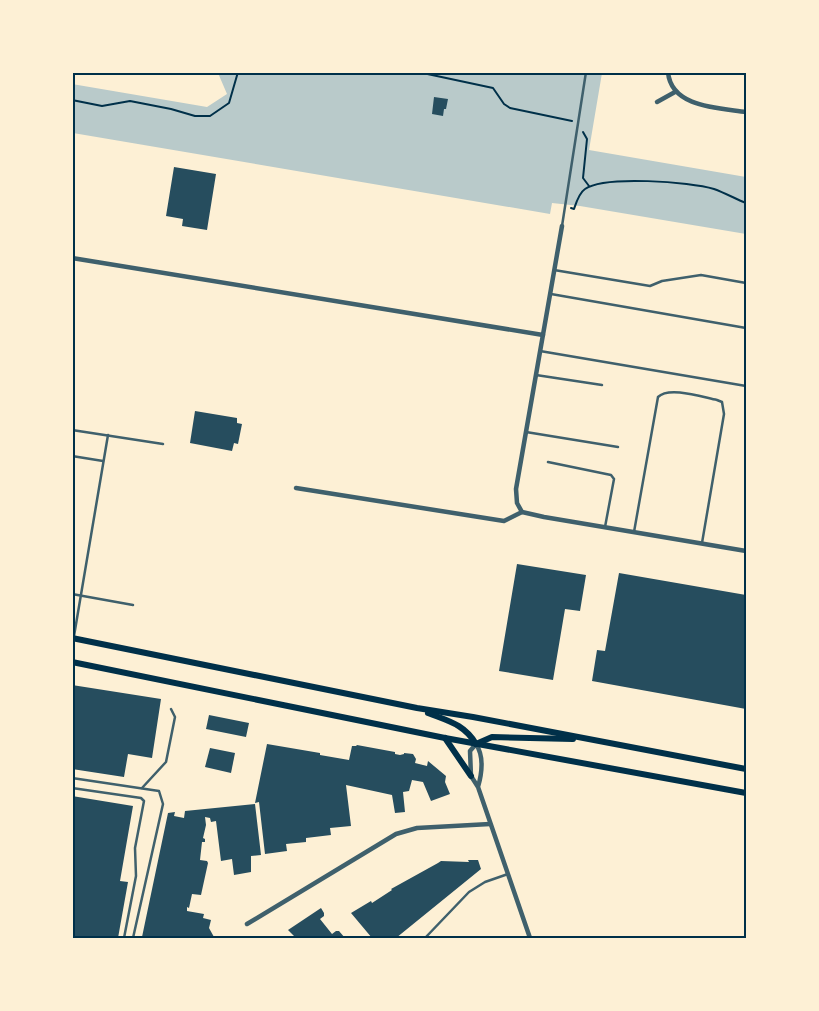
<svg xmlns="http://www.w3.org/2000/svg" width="819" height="1011" viewBox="0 0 819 1011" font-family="'Public Sans',sans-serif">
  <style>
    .green { fill: #b9caca }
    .building { fill: #264d5e }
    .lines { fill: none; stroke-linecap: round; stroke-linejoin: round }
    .path { stroke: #003049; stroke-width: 2 }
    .service { stroke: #3f606c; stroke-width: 2.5 }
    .minor { stroke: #3f606c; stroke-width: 4.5 }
    .secondary { stroke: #003049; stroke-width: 6 }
    .neatline { fill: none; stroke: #003049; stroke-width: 2 }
  </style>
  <rect width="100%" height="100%" fill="#fdf0d5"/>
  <polygon class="green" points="218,73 602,73 589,150 746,177 746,234 580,206 552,203 550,214 73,133 72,84 207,107 227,94"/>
  <g class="building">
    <polygon points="434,97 448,99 446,109 444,109 443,116 432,114"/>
    <polygon points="174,167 216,174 207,230 182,226 183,219 166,216"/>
    <polygon points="195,411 237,418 237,423 242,424 238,444 234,443 232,451 190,443"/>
    <polygon points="517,564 586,575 580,611 565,609 553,680 499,671"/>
    <polygon points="619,573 746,595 746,709 592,681 597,650 605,651"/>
    <polygon points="72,685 161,699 152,758 128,754 124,777 72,769"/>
    <polygon points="209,715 249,723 246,737 206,729"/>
    <polygon points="267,744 320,753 320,755 349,760 352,746 356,746 357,745 395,752 395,754 400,755 404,754 404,753 413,754 416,759 415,763 427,766 428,761 446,776 445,782 450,794 431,801 423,782 412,780 409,791 403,792 405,812 395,813 392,795 346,785 351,826 330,828 331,835 306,838 306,842 286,844 287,851 265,854 259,802 255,803"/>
    <polygon points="210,748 235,753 231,773 205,767"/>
    <polygon points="72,796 133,806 120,881 128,882 118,938 72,938"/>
    <polygon points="255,804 261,855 251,856 251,872 234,875 232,859 221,861 216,821 211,822 210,818 205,817 206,825 203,838 205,839 205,842 202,842 200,860 207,861 208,863 201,895 192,894 189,908 187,907 187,911 204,914 203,918 211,920 209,928 214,937 212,938 145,938 142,937 168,813 175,812 174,816 184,818 185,811"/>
    <polygon points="468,860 478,860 481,869 396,938 372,938 351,913 371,901 372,903 392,890 391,889 438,863 441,861 469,862"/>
    <polygon points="321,908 324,913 324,916 320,919 332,934 336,931 339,931 345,938 296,938 288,930"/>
  </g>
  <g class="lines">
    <g class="path">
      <polyline points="418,72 493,88 504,104 510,108 572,121"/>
      <polyline points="72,100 102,106 130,101 171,109 195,116 210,116 229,103 238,72"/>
      <polyline points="583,132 587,139 583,178 589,186"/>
      <path d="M571,208L574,209C576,203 579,193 585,189C605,175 690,182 714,189C725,193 736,199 746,203"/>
    </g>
    <g class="service">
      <polyline points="562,226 586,72"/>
      <polyline points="554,270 650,286 662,281 701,275 746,283"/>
      <polyline points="551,294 746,328"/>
      <polyline points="540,351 746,386"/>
      <polyline points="536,375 602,385"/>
      <polyline points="72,430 163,444"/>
      <polyline points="526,432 618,447"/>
      <polyline points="72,456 103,461"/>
      <polyline points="548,462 611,475 614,479 605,527"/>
      <path d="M634,532L658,397C669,386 702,397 717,400L722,402L724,414L702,543"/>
      <polyline points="72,594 133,605"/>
      <polyline points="74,636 108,435"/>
      <polyline points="72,778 159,791 163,804 133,938"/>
      <polyline points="72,788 141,798 144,801 135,848 136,876 124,938"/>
      <polyline points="142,788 166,762 175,717 171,709"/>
      <polyline points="425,938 469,892 485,882 508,874"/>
    </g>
    <g class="minor">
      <path d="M668,72C671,108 720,108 746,112"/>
      <polyline points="657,102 675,92"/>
      <polyline points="562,226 516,489 517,503 522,512 544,517 746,551"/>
      <polyline points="72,258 543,335"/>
      <polyline points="296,488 504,521 522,512"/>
      <path d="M478,787C482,773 484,756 476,744L470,751L471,776L478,787L530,938"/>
      <polyline points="247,924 396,834 417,828 490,824"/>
    </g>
    <g class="secondary">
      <polyline points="72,638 417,708 473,717 746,769"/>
      <polyline points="72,662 445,738 746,793"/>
      <path d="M428,713C448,721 464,724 476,744"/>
      <polyline points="445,738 471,776"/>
      <polyline points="476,744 492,737 573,739"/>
    </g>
  </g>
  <rect width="819" height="1011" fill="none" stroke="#fdf0d5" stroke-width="148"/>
  <rect x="74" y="74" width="671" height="863" class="neatline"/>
</svg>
